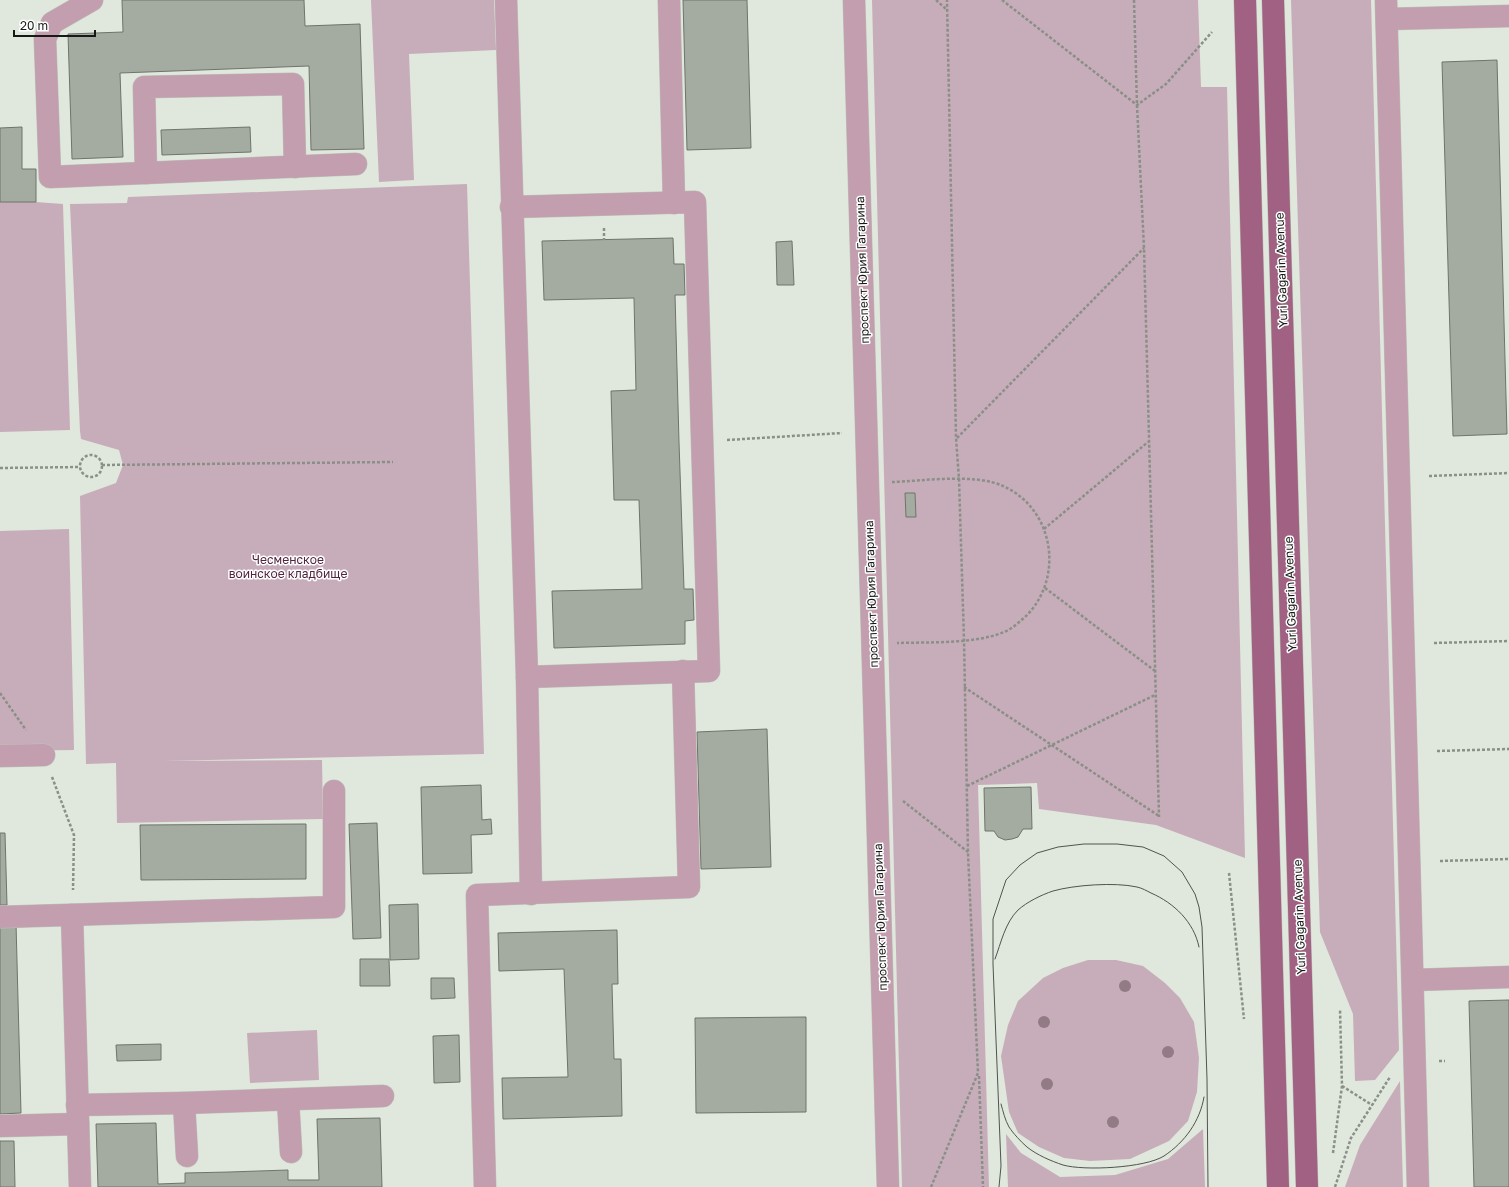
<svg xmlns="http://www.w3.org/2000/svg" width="1509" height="1187" viewBox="0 0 1509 1187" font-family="'Golos Text',sans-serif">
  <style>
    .green { fill: #c7adb9 }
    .building { fill: #a4aba0; stroke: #6e746b }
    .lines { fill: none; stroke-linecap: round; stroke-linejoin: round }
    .minor-casing { stroke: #bcc2b8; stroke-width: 23 }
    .major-casing { stroke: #bcc2b8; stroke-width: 23 }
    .path { stroke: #8a8f87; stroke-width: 2.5; stroke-dasharray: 3 2; stroke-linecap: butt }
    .minor { stroke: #c39eaf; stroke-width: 22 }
    .major { stroke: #a16182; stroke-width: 22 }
    .tram { stroke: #4f544e; stroke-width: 1 }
    .tree { fill: #927b84 }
    .labels { text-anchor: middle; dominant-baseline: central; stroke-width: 3; stroke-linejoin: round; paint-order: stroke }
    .street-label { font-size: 12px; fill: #161915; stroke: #fff }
    .park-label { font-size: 12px; fill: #52233c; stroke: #fff }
  </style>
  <rect width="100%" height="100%" fill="#e0e7dc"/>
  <g class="green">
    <polygon points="371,0 494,0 496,50 409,54 414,180 379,182"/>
    <polygon points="872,0 1198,0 1201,87 1227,87 1245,858 1156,825 1039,809 1037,783 978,785 989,1187 902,1187"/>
    <polygon points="1291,0 1371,0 1399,1050 1375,1080 1355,1081 1353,1014 1320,932"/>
    <polygon points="467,184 484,754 163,761 322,760 323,819 117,823 116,763 86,764 80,496 116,483 123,465 119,450 81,439 80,431 70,204 127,203 128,197"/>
    <polygon points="0,202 36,202 63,204 70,430 0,432"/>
    <polygon points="69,529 74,750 0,751 0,531"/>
    <polygon points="1088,960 1116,960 1143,966 1165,983 1180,998 1194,1022 1199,1058 1197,1092 1188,1121 1169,1141 1130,1159 1090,1161 1064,1158 1039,1147 1018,1133 1009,1112 1001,1056 1008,1025 1018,1001 1043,978 1063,968"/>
    <polygon points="317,1030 319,1080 250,1083 247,1033"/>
    <polygon points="1400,1081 1403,1187 1345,1187 1360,1145"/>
    <polygon points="1203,1129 1205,1187 1008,1187 1006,1134 1021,1153 1060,1177 1115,1175 1168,1159"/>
  </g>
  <g class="building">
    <polygon points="122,0 304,0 305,26 360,24 364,149 311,150 309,66 120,73 123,157 72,159 68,34 123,32"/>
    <polygon points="683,0 747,0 751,148 687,150"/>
    <polygon points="1497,60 1507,434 1453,436 1442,62"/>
    <polygon points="22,127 22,169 36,169 36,202 0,202 0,128"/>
    <polygon points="250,127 251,152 162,155 161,130"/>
    <polygon points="673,238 674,264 684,264 685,295 675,295 679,442 684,589 693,589 694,620 685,621 685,644 554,648 552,591 642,589 639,500 614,500 611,391 636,390 634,298 544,300 542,241"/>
    <polygon points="792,241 794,285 777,285 776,242"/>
    <polygon points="905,493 915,493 916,517 906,517"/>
    <polygon points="767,729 771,867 701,869 697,732"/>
    <polygon points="481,785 482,820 491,819 492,834 471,835 472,873 423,874 421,787"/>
    <polygon points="1031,787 1032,829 1023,829 1018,837 1012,839 1005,840 998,837 994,831 985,831 984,788"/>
    <polygon points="377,823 381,938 353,939 349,824"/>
    <polygon points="306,824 306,879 141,880 140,825"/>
    <polygon points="0,833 5,833 7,905 0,905"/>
    <polygon points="418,904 419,959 390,960 389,905"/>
    <polygon points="0,923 16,923 21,1113 0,1114"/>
    <polygon points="617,930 618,984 612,984 614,1059 621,1059 622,1116 503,1119 502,1078 568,1077 564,969 499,971 498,933"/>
    <polygon points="360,959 389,959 390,986 360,986"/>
    <polygon points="431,978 454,978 455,998 431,999"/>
    <polygon points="1509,1000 1509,1187 1474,1187 1469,1001"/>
    <polygon points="806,1017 806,1112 696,1113 695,1018"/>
    <polygon points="459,1035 460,1082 434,1083 433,1036"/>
    <polygon points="161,1044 161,1060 117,1061 116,1045"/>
    <polygon points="380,1118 382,1187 98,1187 96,1124 156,1123 158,1184 185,1183 185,1173 229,1172 288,1170 288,1180 319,1180 317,1119"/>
    <polygon points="0,1141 14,1141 15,1187 0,1187"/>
  </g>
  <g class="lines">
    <g class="minor-casing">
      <g id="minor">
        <polyline points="92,0 52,23 45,39 50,177 356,164"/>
        <polyline points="506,0 527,677 531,894"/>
        <polyline points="669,0 674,203"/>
        <polyline points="854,0 888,1187"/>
        <polyline points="1386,0 1418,1187"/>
        <polyline points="1387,19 1509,16"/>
        <polyline points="146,173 144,87 293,84 295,167"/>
        <polyline points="511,207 695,202 709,671 527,677"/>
        <polyline points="0,756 44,755"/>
        <polyline points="72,915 80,1187"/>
        <polyline points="0,917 334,907 334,791"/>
        <polyline points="1413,980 1509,977"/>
        <polyline points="288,1100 291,1152"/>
        <polyline points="184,1103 187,1156"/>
        <polyline points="77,1105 184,1103 383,1096"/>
        <polyline points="0,1126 78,1124"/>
        <polyline points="485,1187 477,895 689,887 683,671"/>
      </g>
    </g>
    <g class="major-casing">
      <g id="major">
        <polyline points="1245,0 1278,1187"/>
        <polyline points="1273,0 1307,1187"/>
      </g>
    </g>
    <g class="path">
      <polyline points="936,0 946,9"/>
      <polyline points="1002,0 1137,105 1166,84 1212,32"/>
      <polyline points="1134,0 1137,105 1144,248 1159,817"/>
      <polyline points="604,228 604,240"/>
      <polyline points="957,438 1144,248"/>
      <polyline points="727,440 842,433"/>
      <circle cx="91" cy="466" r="11"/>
      <polyline points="102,465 393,462"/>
      <polyline points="0,468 80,467"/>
      <polyline points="1429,476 1509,473"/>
      <path d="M892,482C923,481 975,473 1003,486C1055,509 1065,580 1024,618C1018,623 1012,629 1004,632C976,644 929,642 897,643"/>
      <polyline points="1044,529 1148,442"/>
      <polyline points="1045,588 1155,671"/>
      <polyline points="1434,643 1509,641"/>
      <polyline points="964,687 1159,816"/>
      <polyline points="0,693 26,730"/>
      <polyline points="1437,751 1509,749"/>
      <polyline points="52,777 74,835 73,890"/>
      <polyline points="967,786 1155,695"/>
      <polyline points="903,801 968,852"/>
      <polyline points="1440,861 1509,859"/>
      <polyline points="1229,873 1244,1019"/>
      <polyline points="1439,1061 1445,1061"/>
      <polyline points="979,1076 983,1187"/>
      <polyline points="1342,1086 1372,1105"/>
      <polyline points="1333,1153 1342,1086 1340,1009"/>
      <polyline points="931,1187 978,1073 968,853 964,640 959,479 956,438 947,0"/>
      <polyline points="1335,1187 1351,1138 1390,1077"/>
    </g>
    <use href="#minor" class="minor"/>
    <use href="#major" class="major"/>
    <g class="tram">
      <path d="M995,959C1001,943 1005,923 1018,910C1027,902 1041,895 1053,891C1074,885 1115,882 1137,887C1142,888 1147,891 1151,893C1174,903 1194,922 1199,947"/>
      <path d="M1001,1104C1003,1111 1005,1120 1009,1127C1013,1133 1021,1142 1027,1147C1037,1155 1051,1161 1063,1165C1084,1171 1145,1168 1164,1156C1185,1142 1200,1121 1204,1097"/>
      <polyline points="999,1187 1001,1166 993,964 993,919 1006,880 1020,865 1037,853 1058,847 1084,844 1117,844 1143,847 1164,856 1182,872 1195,894 1199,907 1202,927 1207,1079 1208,1187"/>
    </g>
  </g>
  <g class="tree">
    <circle cx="1125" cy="986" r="6"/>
    <circle cx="1044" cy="1022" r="6"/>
    <circle cx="1168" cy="1052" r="6"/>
    <circle cx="1047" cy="1084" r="6"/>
    <circle cx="1113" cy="1122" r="6"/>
  </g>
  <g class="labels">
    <g class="street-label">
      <text transform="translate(862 270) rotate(-92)">проспект Юрия Гагарина</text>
      <text transform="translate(1281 270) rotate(-92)">Yuri Gagarin Avenue</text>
      <text transform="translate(871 594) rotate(-92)">проспект Юрия Гагарина</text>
      <text transform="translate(1290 594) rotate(-92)">Yuri Gagarin Avenue</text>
      <text transform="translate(880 917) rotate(-92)">проспект Юрия Гагарина</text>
      <text transform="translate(1299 917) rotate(-92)">Yuri Gagarin Avenue</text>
    </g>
    <g class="park-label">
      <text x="288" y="559">Чесменское<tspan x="288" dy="14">воинское кладбище</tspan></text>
    </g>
  </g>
  <path d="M14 30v6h81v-6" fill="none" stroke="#161915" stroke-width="2"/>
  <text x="20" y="30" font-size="12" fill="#161915" stroke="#ffffff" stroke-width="3" paint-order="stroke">20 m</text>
</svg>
